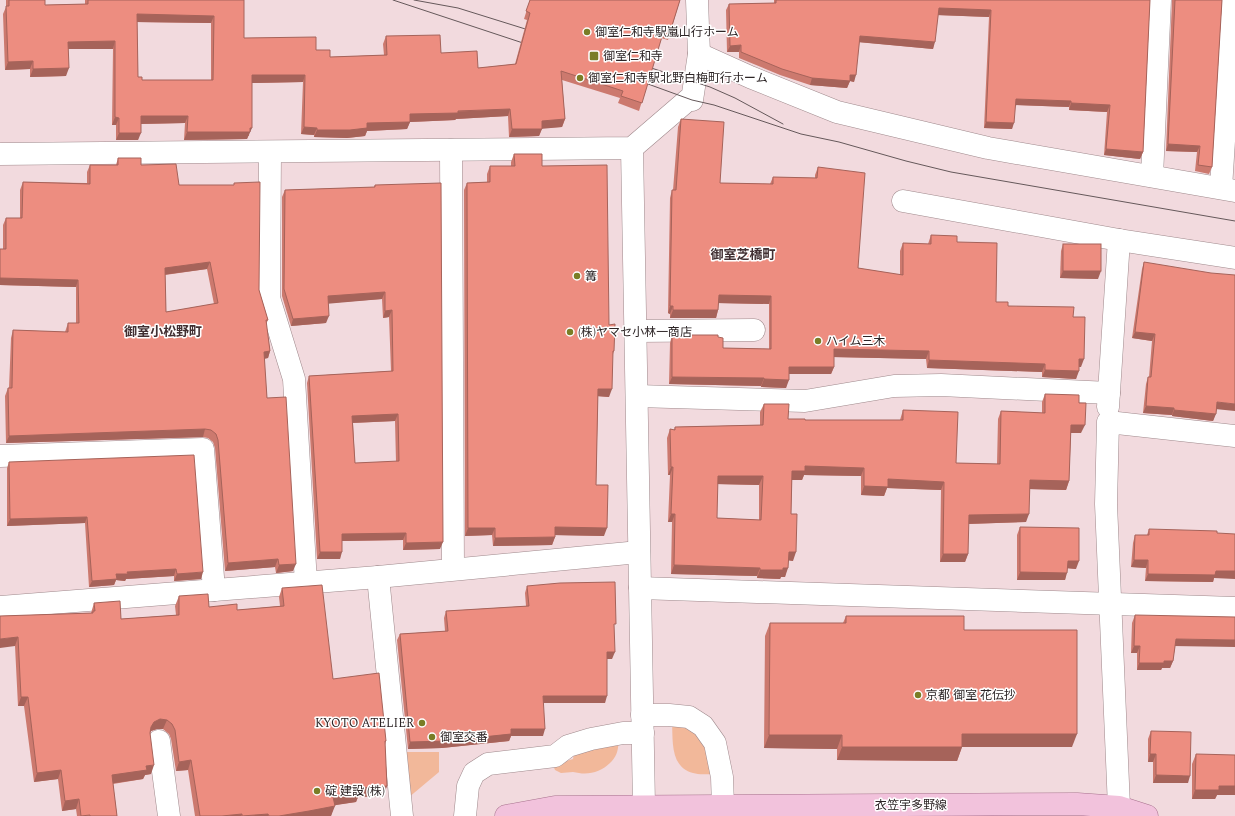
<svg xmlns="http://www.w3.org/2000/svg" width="1235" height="816" viewBox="0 0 1235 816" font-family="Spectral,'Noto Sans JP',serif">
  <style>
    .green { fill: #f2b89a }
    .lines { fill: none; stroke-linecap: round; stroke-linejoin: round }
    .minor-casing { stroke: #9f898c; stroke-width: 23 }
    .major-casing { stroke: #a7718d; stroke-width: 23 }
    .minor { stroke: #fff; stroke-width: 22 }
    .major { stroke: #f2c2dc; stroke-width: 22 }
    .tram { stroke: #65585a; stroke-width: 1 }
    .wall { fill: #cc796e; fill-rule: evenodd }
    .shaded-wall { fill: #a6635a }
    .building { fill: #ed8d80; stroke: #a6635a; fill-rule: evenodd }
    .poi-dot { fill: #7a7d26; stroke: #fff; stroke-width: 1.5 }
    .labels { text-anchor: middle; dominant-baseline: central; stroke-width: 3; stroke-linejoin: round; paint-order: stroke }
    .poi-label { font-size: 12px; fill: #2d2526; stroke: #fff; text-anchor: start }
    .street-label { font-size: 12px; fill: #2d2526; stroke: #fff }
    .neighbourhood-label { font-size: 13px; font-weight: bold; fill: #412f32; stroke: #fff }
  </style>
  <rect width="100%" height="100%" fill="#f2dade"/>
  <g class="green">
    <path d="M672,722H678L704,738L713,774C707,774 699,775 693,773C670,767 673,741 672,722Z"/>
    <path d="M618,740C619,749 617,756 610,763C602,771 590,775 579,773C577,773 575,772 573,772C569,772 565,773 561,773L555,770L553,765L573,759L574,754Z"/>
    <polygon points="407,752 439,752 439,772 408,798"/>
  </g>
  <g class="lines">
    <g class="minor-casing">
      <g id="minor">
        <polyline points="699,54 750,77 837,112 988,148 1235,191"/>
        <polyline points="632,148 644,806"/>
        <polyline points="451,150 453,569"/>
        <polyline points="270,152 269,298 294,379 306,583"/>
        <polyline points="0,154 632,148 689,99 692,100 699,54 697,0"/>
        <polyline points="1152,176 1160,0"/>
        <polyline points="1221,188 1233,0"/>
        <polyline points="903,201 1119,240 1235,258"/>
        <polyline points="636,331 754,330"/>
        <polyline points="637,396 805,401 894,386 941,385 1109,393"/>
        <polyline points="1108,407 1119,240"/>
        <polyline points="0,456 203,449 214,590"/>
        <polyline points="378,577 402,816"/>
        <polyline points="640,588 1235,608"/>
        <polyline points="0,607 378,577 639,552"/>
        <polyline points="642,715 669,715 689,717 703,726 715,743 722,777 723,806"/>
        <polyline points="159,741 169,816"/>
        <polyline points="1119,807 1106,504 1108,422 1235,436"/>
        <polyline points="465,816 468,786 474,773 488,764 555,756 568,746 591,739 623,733 643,733"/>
      </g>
    </g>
    <g class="major-casing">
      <polyline id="major" points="506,816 555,807 1077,804 1119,807 1147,816"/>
    </g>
    <use href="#minor" class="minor"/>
    <use href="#major" class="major"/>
    <g class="tram">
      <polyline points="393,0 532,46"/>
      <polyline points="414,0 458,8 535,32"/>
      <polyline points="642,65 710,87 735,98 783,124"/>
      <polyline points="637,80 692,100 714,105 801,134 839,142 906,161 951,172 1235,221"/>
    </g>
  </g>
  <g class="wall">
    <path d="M6,0H45V5L85,4V0H244V38L316,50L330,57L384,55L383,44L386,36L441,53L478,68L515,64L527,20L524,19L530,0H680L668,40L661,38L639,111L618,103L620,98L562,80L565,119L562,127L542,128L539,136L509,137L508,116L456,119L455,120L410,122L407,129L367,131L365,136L347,138L314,137V135L301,134L303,82L252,83L249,136H248L247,139L184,140L185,123L141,124L138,140H116V125H112L113,49H68L66,76L30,77V69L5,70L3,14L6,7ZM137,22L211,23V80H142L138,77Z"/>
    <polygon points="774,0 1150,0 1143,152 1140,159 1104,155 1107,112 1069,110 1069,107 1015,105 1012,129 984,128 989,17 938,15 933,49 859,42 854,82 850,81 847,88 810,85 780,75 739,58 739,52 727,52 726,10 729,4 774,3"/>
    <polygon points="1172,0 1222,0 1212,167 1209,174 1195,171 1197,152 1166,151"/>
    <polygon points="681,119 720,183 770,184 773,177 815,178 815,175 818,167 858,268 900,275 900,251 903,243 928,244 931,235 957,242 996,302 1008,306 1073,317 1081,367 1079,367 1076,379 1042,377 1042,372 927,368 926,359 834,357 834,367 831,374 789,374 786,388 761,387 761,386 669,384 670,343 672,335 718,337 723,348 769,349 769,304 718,303 718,310 716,318 670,318 670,314 668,313 670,198 672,190 673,190 678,127"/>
    <polygon points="514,154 542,166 609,325 614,351 612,357 609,397 598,396 596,485 604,536 555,535 555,537 552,545 493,546 492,535 465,536 464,190 467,183 487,182 487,174 490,166 511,166 511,162"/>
    <path d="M118,158L141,165L179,185H234V183L259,290L268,320L266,324L270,351L268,358L264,359L267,398L293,571L276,573L275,567L225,571L215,448L213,442L208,438L203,437L6,443L5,396L8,388H9L11,338L13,330L65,332L68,323H76V287L0,285V249H3V225L6,218H20V190L23,182L87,183V172L90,165H116ZM207,269L214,304L166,312L165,275Z"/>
    <path d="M375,185L440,549L403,550V540L342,541L340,559H317L307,383L309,376L391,371L389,317L383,318L382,299L328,303L326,323L291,326L282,296V197L285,190L374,187ZM395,421L396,462L355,463L353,423Z"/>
    <polygon points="1063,244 1098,279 1060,278 1061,251"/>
    <polygon points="1144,262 1217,409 1213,421 1172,416 1172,415 1143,413 1146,384 1148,377 1149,377 1152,341 1132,338 1142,269"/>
    <path d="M1045,394L1079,403L1081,433H1071L1069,481L1066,490L1030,489L1026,522L968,524V554L965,562H940L941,490L887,488L884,496L861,495V476L804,475L802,480H792L791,514L793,561L788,560L785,577H781L780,579L757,578V576L671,574L672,522H668L670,475H668L667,438L670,429L674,430L675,427L760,425V412L764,404L788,419L805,420H900L903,410L956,463L997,464L998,419L1001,411L1042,413V402ZM717,484L759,485V520L717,518Z"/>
    <polygon points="9,462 201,579 174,581 174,576 126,579 125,581 116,580 114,585 89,587 85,523 7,526 7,468"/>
    <polygon points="1020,527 1076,569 1067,568 1065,580 1017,580 1017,535"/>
    <polygon points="1149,529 1214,578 1213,582 1145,581 1146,568 1131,567 1133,543 1135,535 1147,535"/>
    <polygon points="527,586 614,630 612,659 607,659 605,703 543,703 543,736 511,736 509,741 442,748 408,749 397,640 400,634 445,631 444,618 446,611 526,606 525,593"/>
    <polygon points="282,588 333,679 386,741 385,745 387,786 383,796 358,797 356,802 334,805 331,816 195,816 188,770 176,771 171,739 169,734 163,729 157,729 151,731 150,733 151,774 145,775 143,779 113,784 117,816 77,816 76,809 62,811 58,779 34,782 24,706 18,706 15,646 0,616 91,613 94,603 121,619 176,615 175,606 179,596 209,607 237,610 280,606 279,597"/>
    <polygon points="1135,615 1175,646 1173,661 1170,668 1162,668 1161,670 1137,670 1137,653 1131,653 1132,623"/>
    <polygon points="846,616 964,630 1072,747 962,747 957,761 837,760 837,749 764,748 765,636 770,623 843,623"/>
    <polygon points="1151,731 1188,783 1153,783 1153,762 1148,762 1148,739"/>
    <polygon points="1196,754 1217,795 1215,799 1192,799 1192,764"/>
  </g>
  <g class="shaded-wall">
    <polygon points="939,8 991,10 989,17 936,15"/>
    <polygon points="137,14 214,16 211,23 134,22"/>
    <polygon points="860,36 935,42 933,49 857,42"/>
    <polygon points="115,41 113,49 65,49 68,42"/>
    <polygon points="741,45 739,52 727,52 730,46"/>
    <polygon points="33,61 30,69 5,70 8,62"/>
    <polygon points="69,68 66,76 30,77 33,69"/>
    <polygon points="252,75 305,75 303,82 250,83"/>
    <polygon points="850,75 856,75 854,82 850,81 847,88 810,85 812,78"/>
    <polygon points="1016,99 1071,101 1069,107 1013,105"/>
    <polygon points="1071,103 1110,105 1107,112 1069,110"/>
    <polygon points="510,109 508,116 456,119 455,120 410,122 407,129 367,131 365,136 347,138 314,137 317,130 367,123 410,114"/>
    <polygon points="141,116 188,116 185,123 138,124"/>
    <polygon points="115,117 119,118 116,125 112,125"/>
    <polygon points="565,119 562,127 540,129 542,121"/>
    <polygon points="986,122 1014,123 1012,129 984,128"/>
    <polygon points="304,127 317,128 314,135 301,134"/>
    <polygon points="252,128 247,139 184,140 187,132"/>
    <polygon points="512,129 542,129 539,136 509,137"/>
    <polygon points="119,133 141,133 138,140 116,140"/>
    <polygon points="1168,144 1200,146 1197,152 1166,151"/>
    <polygon points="1106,149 1143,152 1140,159 1104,155"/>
    <polygon points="210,262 207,269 162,275 165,268"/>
    <polygon points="1063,271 1101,271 1098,279 1060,278"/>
    <polygon points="0,278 78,280 76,287 0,285"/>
    <polygon points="385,292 382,299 325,304 328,296"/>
    <polygon points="719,295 771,296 769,304 716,303"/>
    <polygon points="670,306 673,306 670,314 668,313"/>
    <polygon points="392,310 389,317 383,318 385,311"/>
    <polygon points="673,310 718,310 716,318 670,318"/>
    <polygon points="329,316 326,323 291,326 293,319"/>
    <polygon points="1135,332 1155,334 1152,341 1132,338"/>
    <polygon points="834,349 929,351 926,359 831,357"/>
    <polygon points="270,351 268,358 261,359 264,352"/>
    <polygon points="1079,359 1084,359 1081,367 1076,367"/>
    <polygon points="929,360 1045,364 1042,372 927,368"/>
    <polygon points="789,367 834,367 831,374 786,374"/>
    <polygon points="1045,370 1079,371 1076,379 1042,377"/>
    <polygon points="672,377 764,378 761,386 669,384"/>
    <polygon points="764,379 789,380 786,388 761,387"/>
    <polygon points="598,389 612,389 609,397 595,396"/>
    <polygon points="1217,402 1235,404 1235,411 1215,409"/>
    <polygon points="1146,406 1174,408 1172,415 1143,413"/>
    <polygon points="1174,410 1216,414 1213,421 1172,416"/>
    <polygon points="398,414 395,421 350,423 352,416"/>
    <polygon points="1071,425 1085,425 1081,433 1068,433"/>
    <polygon points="205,429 203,437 6,443 9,436"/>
    <polygon points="805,466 864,468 861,476 804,475 802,480 789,480 792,471"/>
    <polygon points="671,467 673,467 670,475 668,475"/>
    <polygon points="718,476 763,476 759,485 715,484"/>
    <polygon points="888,479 944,482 941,490 887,488 884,496 861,495 864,486"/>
    <polygon points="1030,480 1069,481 1066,490 1027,489"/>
    <polygon points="671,514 675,514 672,522 668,522"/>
    <polygon points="1029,514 1026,522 966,524 969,515"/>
    <polygon points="87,517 85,523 7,526 10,519"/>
    <polygon points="555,527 607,528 604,536 552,535"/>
    <polygon points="468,528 495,528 492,535 465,536"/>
    <polygon points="406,533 403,540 340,541 342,534"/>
    <polygon points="555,537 552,545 493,546 495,538"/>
    <polygon points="443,542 440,549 403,550 406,543"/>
    <polygon points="320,552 342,552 340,559 317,559"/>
    <polygon points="789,552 796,552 793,561 786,560"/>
    <polygon points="943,554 968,554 965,562 940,562"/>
    <polygon points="278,559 275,567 225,571 228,563"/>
    <polygon points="1134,560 1148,560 1146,568 1131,567"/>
    <polygon points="1068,561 1079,561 1076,569 1065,568"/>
    <polygon points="296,564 293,571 276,573 279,565"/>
    <polygon points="674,565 760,568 757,576 671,574"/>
    <polygon points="783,568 788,568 785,577 781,577 780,579 757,578 760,570"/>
    <polygon points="176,569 174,576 126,579 125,581 116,580 114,585 89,587 92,581 116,574 127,572"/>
    <polygon points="1216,571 1235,571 1235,579 1214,578 1213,582 1145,581 1148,574"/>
    <polygon points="203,572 201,579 174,581 177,574"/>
    <polygon points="1020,572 1067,573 1065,580 1017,580"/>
    <polygon points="18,637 15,646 0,648 0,639"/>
    <polygon points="1176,639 1235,640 1235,647 1173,646"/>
    <polygon points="1134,646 1140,646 1137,653 1131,653"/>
    <polygon points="607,652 615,652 612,659 605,659"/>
    <polygon points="1164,661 1173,661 1170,668 1162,668 1161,670 1137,670 1139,663"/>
    <polygon points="543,696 607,696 605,703 540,703"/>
    <polygon points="21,697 28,697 24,706 18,706"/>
    <polygon points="160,719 167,720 163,729 157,729 151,731 147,737 151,727 154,722"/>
    <polygon points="511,729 545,729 543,736 511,736 509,741 442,748 408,749 410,742"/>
    <polygon points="962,734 1077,734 1072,747 957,747"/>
    <polygon points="769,735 842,735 837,749 764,748"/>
    <polygon points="842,747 962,747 957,761 837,760"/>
    <polygon points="1150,754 1156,754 1153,762 1148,762"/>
    <polygon points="191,760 188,770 176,771 179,762"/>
    <polygon points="154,765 151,774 145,775 143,779 108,784 112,775 146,766"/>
    <polygon points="61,770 58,779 34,782 37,773"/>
    <polygon points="1156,775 1190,776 1188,783 1153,783"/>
    <polygon points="387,786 383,796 358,797 356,802 330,806 333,797 358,788"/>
    <polygon points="1219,786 1235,786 1235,795 1217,795 1215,799 1192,799 1195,790"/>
    <polygon points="79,799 76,809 62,811 65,801"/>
    <polygon points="335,806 331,816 279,816"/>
    <polygon points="242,814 241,816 222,816"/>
    <polygon points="268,814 268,816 242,816"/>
  </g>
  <g class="building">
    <path d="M9,0H45V5L88,4V0H244V38L316,37V50H330V57L387,55L386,36L440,35L441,53L477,51L478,68L516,64L530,13L526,11L530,0H680L670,32L664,30L642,103L621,96L623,91L561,71L565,119L542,121V129H512L510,109L458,111V113L410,114V122L367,123V128L350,130H317V128L304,127L305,75H252V128H250V132H187L188,116H141V133H119V118L115,117V41L68,42L69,68L33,69V61L8,62L6,6H9ZM137,14L214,16L213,80H142V77H138Z"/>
    <polygon points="776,0 1150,0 1143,152 1106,149 1110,105 1071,103 1071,101 1016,99 1014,123 986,122 991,10 939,8 935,42 860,36 856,75 850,75 850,81 812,78 782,69 741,52 741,45 730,46 729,4 776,3"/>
    <polygon points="1175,0 1222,0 1212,167 1198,165 1200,146 1168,144"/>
    <polygon points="681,119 724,122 720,183 773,184 773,177 817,178 818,167 865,173 858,268 903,275 903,243 931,244 931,235 957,236 957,242 997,243 996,302 1008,302 1008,306 1074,307 1073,317 1085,317 1084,359 1079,359 1079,371 1045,370 1045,364 929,360 929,351 834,349 834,367 789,367 789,380 764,379 764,378 672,377 672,335 718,335 718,337 723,338 723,348 771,349 771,296 719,295 718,310 673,310 673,306 670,306 672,190 676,190"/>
    <polygon points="514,154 542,154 542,166 607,165 609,325 615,324 614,351 613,351 612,389 598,389 596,485 608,485 607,528 555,527 555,537 495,538 495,528 468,528 467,183 490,182 490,166 515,166"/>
    <path d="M118,158H141V165L176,164L179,185H234V183L260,182L259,290L268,320H266L270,351L264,352L267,398L286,397L296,564L279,565L278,559L228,563L218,440L216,434L211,430L205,429L9,436L8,388H12L13,330L68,332V323H79L78,280L0,278V249H6V218H22L23,182L90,184V165H118ZM210,262L218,303L166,312L165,268Z"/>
    <path d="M441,183L443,542L406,543V533L342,534V552H320L309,376L393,371L392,310L385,311V292L328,296L329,316L293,319L284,289L285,190L375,187V185ZM398,414L399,461L355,463L352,416Z"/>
    <rect x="1063" y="244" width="38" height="27"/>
    <polygon points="1144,262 1211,273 1235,275 1235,404 1217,402 1216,414 1174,410 1174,408 1146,406 1148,377 1151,377 1155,334 1135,332"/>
    <path d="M1045,394L1079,395V403H1086L1085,425H1071L1069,481L1030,480L1029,514L969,515L968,554H943L944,482L888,479V487L864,486V468L805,466V471H792L791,514H797L796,552H789L788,568H783V570H760V568L674,565L675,514H671L673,467H671L670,429L675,430V427L763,425L764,404H789L788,419H805V420H903V410L958,412L956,463L1000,464L1001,411L1045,413ZM718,476H763L761,520L717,518Z"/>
    <polygon points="194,455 203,572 177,574 176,569 127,572 128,574 116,574 117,579 92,581 87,517 10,519 9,462"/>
    <polygon points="1020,527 1079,528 1079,561 1068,561 1067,573 1020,572"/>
    <polygon points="1149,529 1217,531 1217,533 1235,534 1235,571 1216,571 1215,575 1148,574 1148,560 1134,560 1135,535 1149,535"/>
    <polygon points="615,582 616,624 614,624 615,652 607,652 607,696 543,696 545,729 511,729 511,734 445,741 410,742 400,634 448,631 446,611 529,606 527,586 560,583"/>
    <polygon points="322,585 333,679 379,673 386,741 385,741 387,786 358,788 359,793 333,797 335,806 309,811 279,816 269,816 268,814 242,816 242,814 222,816 200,816 191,760 179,762 175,730 172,724 167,720 160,719 154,722 151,727 150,733 154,765 146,766 147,770 112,775 117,816 90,816 90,815 81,816 79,799 65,801 61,770 37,773 28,697 21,697 18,637 0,639 0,616 93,613 93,611 95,611 94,603 120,601 121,619 179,615 179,596 208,594 209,607 237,604 237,610 284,606 282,588"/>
    <polygon points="1135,615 1235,617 1235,640 1176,639 1173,661 1164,661 1164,663 1139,663 1140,646 1134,646"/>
    <polygon points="846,616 964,616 964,630 1077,630 1077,734 962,734 962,747 842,747 842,735 769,735 770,623 846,623"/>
    <polygon points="1151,731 1191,732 1190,776 1156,775 1156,754 1150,754"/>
    <polygon points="1196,754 1235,755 1235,786 1219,786 1219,790 1195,790"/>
  </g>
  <g class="poi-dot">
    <circle cx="587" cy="32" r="4"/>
    <rect x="589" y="51" width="10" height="10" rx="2"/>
    <circle cx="580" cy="78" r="4"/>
    <circle cx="577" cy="276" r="4"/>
    <circle cx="570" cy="332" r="4"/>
    <circle cx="818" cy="341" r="4"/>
    <circle cx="918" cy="695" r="4"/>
    <circle cx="422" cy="723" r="4"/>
    <circle cx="432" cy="737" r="4"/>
    <circle cx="317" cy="791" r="4"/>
  </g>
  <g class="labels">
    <g class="poi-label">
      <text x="595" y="32">御室仁和寺駅嵐山行ホーム</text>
      <text x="603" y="56">御室仁和寺</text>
      <text x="588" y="78">御室仁和寺駅北野白梅町行ホーム</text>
      <text x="585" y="276">篝</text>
      <text x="578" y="332">(株)ヤマセ小林一商店</text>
      <text x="826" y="341">ハイム三木</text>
      <text x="926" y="695">京都 御室 花伝抄</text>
      <text x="414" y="723" text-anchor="end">KYOTO ATELIER</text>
      <text x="440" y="737">御室交番</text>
      <text x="325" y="791">碇 建設 (株)</text>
    </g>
    <g class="street-label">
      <text x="911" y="805">衣笠宇多野線</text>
    </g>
    <g class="neighbourhood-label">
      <text x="743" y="255">御室芝橋町</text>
      <text x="163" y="332">御室小松野町</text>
    </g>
  </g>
</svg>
